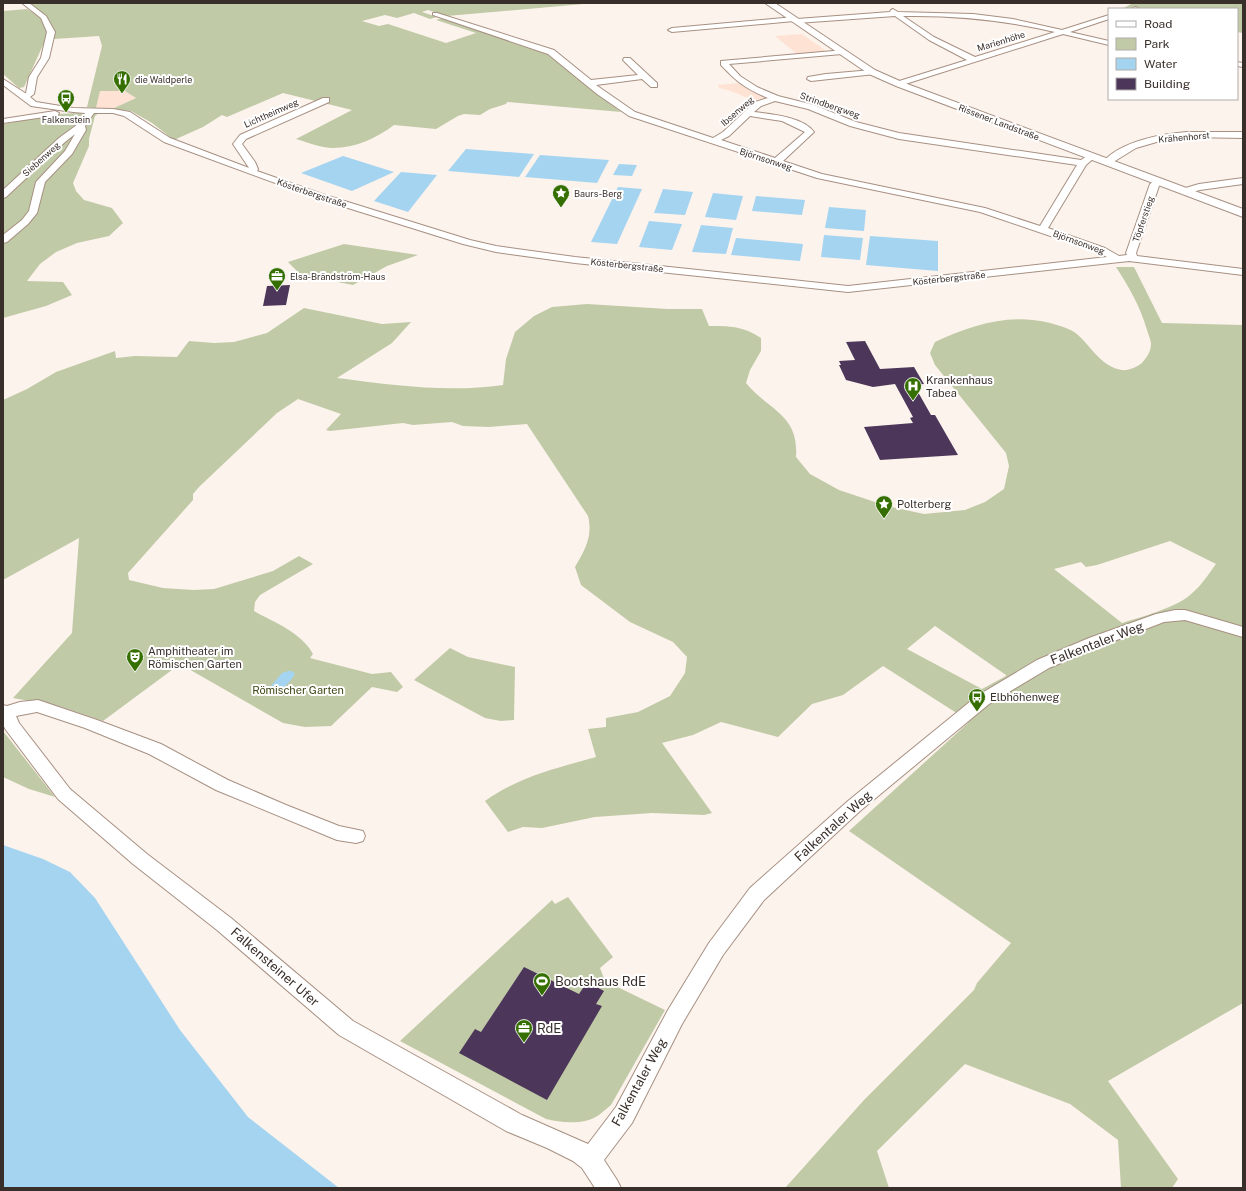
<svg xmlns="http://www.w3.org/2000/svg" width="1246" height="1191" viewBox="0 0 1246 1191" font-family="'Public Sans',sans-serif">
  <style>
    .built { fill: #fee3d4 }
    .green { fill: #c0caa6; fill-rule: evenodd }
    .water { fill: #a4d4f0 }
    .building { fill: #4c375a }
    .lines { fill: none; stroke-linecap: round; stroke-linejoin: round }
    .minor-casing { stroke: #a79082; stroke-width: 2 }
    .major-casing { stroke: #a79082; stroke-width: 2 }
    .minor { fill: #fff; fill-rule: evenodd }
    .major { fill: #fff; fill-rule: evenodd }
    .labels { text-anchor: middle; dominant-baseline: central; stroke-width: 4; stroke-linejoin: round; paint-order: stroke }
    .far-street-label { font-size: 9px; fill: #392f2a; stroke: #fff }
    .far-poi-label { font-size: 9px; fill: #392f2a; stroke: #fff; text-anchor: start }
    .poi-label { font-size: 11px; fill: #392f2a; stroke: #fff; text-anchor: start }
    .park-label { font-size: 11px; fill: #3b4511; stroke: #fff }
    .near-street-label { font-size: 13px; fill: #392f2a; stroke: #fff }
    .near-poi-label { font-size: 13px; fill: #392f2a; stroke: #fff; text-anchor: start }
  </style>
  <rect width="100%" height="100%" fill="#fdf3ed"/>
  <g class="built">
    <polygon points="802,34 825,50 822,52 797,54 775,36"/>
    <polygon points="739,83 765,96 765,98 753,100 728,90 719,88 718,85"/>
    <polygon points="99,91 125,91 136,98 112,109 96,108"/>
  </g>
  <g class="green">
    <path d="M29,3H595L447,16L428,10L422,12L437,17L430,19L414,13L397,18L385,15L362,21L379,26L388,24L446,43L476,33L436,20L442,18L546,52L621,112L507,102L506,104L490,109L480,115L464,114L458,116L436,129L394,125C377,138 355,148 333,148C321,148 307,142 296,139L352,110L283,93L227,117L222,115L203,127L174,140L152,123L131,111L112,109L136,98L125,91H100L96,108L87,107L102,46L99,36L54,39L46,17Z"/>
    <polygon points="1133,3 1243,3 1243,33 1237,32 1237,9 1122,9"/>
    <polygon points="27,9 40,17 48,34 24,87 19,88 3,74 3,11"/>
    <polygon points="100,112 95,116 89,139 89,146 73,183 76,191 84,200 112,208 123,223 109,236 77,243 56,252 40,264 27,281 63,282 72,295 46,306 3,318 3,124 57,114"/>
    <polygon points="344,244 418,255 387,266 353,285 301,275 288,262"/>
    <path d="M1116,267H1134L1162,323L1243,325V1003L1108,1081L1178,1179L1172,1188H1121L1118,1140L1070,1104L965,1064L877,1151L889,1188H785L864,1100L974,990L977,983L1011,943L849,831L968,723L955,712L883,666L843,695L812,704L778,737L721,722L693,735L662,743L712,813L704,815L652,813L595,817L542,828L523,827L508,832L485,801C518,777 557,768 596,757L588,729L606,727V718L638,712L670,696L685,673L687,657L673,642L630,622L581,585L575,567C585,550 593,536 588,516L527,424L489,427L463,426L452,422L413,425L403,423L330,431L326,430L341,414L298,399L277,413L199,487L193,494V500L128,573L129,580L163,588L194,590L214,589L273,571L299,556L313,564L260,595L255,602L254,611C275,623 301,632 313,654L310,658L372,674L391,672L403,687L397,692L372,687L331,726L305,727L283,723L180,664L103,721L61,707L13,698L72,633L79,538L3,580V400L27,389L56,372L115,351L116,358L135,356L177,357L189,341L214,343L234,342L267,333L304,308L382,324L411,322L392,343L337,378C392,385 448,393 503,385L506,359L515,332L534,316L552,307L587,304L668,309H702L709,326C730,326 743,326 761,338V351L750,370L746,383C769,411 799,414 796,457L810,474L839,490L887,506L924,514L965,510L985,502L1004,489L1009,466L1006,453L935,365L930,353L935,342C973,325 1008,313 1050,323C1060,326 1070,328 1078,335C1092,348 1102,367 1122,370C1128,371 1137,367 1142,363C1146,358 1151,352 1151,344C1151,340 1148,334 1147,330C1140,306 1129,287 1116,267ZM1170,541L1216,564C1208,575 1201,586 1190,595C1175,608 1141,617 1122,623L1054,569L1081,562L1086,567L1097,565ZM935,626L1006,675V676L982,689L907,649Z"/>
    <polygon points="450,648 468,657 515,667 514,720 501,721 485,718 414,680"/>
    <polygon points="3,731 55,797 29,789 3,777"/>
    <path d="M568,897L613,957L600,968L605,981L665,1010L611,1105C607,1108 603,1112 599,1115C585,1125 561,1123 546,1119L400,1041L552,900L555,904Z"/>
  </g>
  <g class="water">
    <polygon points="466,149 534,154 519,177 448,171"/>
    <polygon points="540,155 609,160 597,183 525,177"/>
    <polygon points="343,156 394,172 352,191 301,173"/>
    <polygon points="619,164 637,165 632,176 613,175"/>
    <polygon points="401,172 437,175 408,212 374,201"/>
    <polygon points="618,187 642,189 617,244 591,242"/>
    <polygon points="663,189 693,192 685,215 654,213"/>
    <polygon points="713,193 743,196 736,220 705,217"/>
    <polygon points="756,196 805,200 802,215 752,211"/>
    <polygon points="829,207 866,210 864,231 825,228"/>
    <polygon points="649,221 682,224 672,250 639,247"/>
    <polygon points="701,225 733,228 726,254 692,252"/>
    <polygon points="824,235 863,238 860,260 821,257"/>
    <polygon points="870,236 938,241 938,271 866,265"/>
    <polygon points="736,238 803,244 800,261 731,255"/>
    <path d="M288,671H292L295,674C290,682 283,691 273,690L270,687L282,673Z"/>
    <polygon points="3,845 43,859 70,872 95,898 180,1030 248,1117 339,1188 3,1188"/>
  </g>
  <g class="building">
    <polygon points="290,285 286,305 263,306 267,286"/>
    <polygon points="865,341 880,369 914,367 924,384 914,385 931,415 935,415 958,455 880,460 864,427 913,423 910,418 913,417 895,384 873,387 846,380 839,365 841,365 839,361 855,360 846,342"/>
    <polygon points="524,967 579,994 587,982 604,991 596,1004 602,1006 547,1100 459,1053 475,1029 481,1032"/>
  </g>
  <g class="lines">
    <g class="minor-casing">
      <g id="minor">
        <path d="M22,3H29L46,16L55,32L49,58L37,77L34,94L30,97L36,102L73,108L113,109L130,112L170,138L249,168L233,144L240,135L323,98H329V102L246,139L242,144L255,162L258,169L257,171L322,194L470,240L496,246L575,257L848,286L1107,257L1097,252L980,212L817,178L629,116L597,94L548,54L433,15V13H437L554,50L591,80L638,75L623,60L624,58H630L657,83V87H651L642,79L596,85L635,112L713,138L723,132L755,102L768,98C746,89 737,82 721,65V61L845,50V54H842L729,64L740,76L757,87L778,96L814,105L856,122L899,133L1081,160L1087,156H1093L1094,158L1086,165L1048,228L1105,248L1119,256L1127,255L1126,253L1150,184L1156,180H1162L1164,182L1159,186L1136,253L1137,256L1243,269V275L1129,261L848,292L575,263L496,252L463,244L316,198L164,142L124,116L113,113H94L85,126L86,130L72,154L45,182L37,213L28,224L7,242L3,243V235L22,220L29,211L36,182L65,151L75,134L65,142L6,197L3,198V190L59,138L78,124L85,113L73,112L31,106L3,85V79L25,93H26L29,77L41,58L47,32L41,18ZM775,101L808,109L850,126L899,139L1077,165L1040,226L985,208L822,174L783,161L814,132C804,117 771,114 754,112L761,106ZM750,116L782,121L805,132L775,158L721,140L729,136Z"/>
        <polygon points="1135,7 1138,8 1139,9 1132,9"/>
        <path d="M893,9L898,12L973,14L1013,19L1062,30L1109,15V19L1070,32L1109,41V45L1063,34L899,86L895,84L896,82L967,60L929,40L895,16L797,23L794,21L672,32L668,30L672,28L794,17L797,19L890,12L891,10ZM903,16C954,15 1004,20 1055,32L975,57L934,37Z"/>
        <polygon points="1237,62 1243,63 1243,67 1237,66"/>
        <polygon points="872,70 875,70 875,74 811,81 807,79 808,77 826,74"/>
        <polygon points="55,111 59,113 58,115 3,123 3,119"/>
        <path d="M1187,132H1243V138L1187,137L1160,141L1136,148L1110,164H1104L1103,162C1121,141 1161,134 1187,132Z"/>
        <polygon points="1243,178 1243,184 1200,190 1185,194 1180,191 1182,189 1199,184"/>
        <polygon points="1175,610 1185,610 1243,627 1243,637 1185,620 1164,622 1101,646 1049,668 989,704 860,811 764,900 723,955 682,1024 632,1123 604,1160 617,1180 621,1188 595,1188 582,1168 573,1161 547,1148 506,1131 339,1035 217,930 133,864 58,799 6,730 3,725 3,705 7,706 20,702 38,700 97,720 161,744 228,780 286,805 339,826 363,831 365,836 363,841 356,843 337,840 216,790 149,754 85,728 37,712 16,716 19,723 70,789 147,854 231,918 353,1021 522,1115 588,1144 616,1107 668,1010 709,943 750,888 848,801 977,696 1037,660 1089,638 1156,614"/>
      </g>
    </g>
    <g class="major-casing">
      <polygon id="major" points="765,3 775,3 875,70 902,82 1243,209 1243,217 896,86 869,74"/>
    </g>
    <use href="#minor" class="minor"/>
    <use href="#major" class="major"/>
  </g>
  <defs>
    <g id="restaurant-pin" transform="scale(0.9)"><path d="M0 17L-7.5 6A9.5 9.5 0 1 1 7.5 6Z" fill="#356f00" stroke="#fff"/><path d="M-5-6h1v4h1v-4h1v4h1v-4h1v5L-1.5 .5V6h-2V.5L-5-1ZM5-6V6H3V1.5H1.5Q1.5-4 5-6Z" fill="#fff"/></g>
    <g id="bus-pin" transform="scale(0.9)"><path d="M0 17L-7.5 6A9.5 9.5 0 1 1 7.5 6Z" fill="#356f00" stroke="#fff"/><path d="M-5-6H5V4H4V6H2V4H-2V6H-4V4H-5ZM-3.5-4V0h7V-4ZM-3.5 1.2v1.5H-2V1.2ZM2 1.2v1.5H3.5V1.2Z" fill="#fff"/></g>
    <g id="sight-pin" transform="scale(0.9)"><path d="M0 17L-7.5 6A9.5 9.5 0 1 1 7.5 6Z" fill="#356f00" stroke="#fff"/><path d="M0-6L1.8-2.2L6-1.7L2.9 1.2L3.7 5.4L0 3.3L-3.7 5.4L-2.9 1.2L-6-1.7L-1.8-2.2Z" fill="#fff"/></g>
    <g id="office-pin" transform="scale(0.9)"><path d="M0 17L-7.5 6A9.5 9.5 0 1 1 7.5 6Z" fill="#356f00" stroke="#fff"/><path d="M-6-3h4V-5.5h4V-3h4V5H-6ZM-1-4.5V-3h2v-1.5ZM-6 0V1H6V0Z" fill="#fff"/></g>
    <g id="hospital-pin" transform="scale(0.9)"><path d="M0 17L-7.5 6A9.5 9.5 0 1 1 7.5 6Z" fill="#356f00" stroke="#fff"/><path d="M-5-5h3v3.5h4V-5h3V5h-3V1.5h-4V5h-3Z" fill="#fff"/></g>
    <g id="theatre-pin" transform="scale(0.9)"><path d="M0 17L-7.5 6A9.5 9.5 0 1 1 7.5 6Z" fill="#356f00" stroke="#fff"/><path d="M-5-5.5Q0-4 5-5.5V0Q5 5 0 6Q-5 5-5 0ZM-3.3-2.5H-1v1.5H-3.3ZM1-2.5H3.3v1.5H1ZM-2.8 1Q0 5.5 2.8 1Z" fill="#fff"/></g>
    <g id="stadium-pin" transform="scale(0.9)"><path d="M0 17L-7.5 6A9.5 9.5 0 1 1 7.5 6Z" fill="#356f00" stroke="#fff"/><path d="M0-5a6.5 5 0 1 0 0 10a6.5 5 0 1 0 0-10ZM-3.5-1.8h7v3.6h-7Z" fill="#fff"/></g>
  </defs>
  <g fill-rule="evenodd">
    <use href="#restaurant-pin" x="122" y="79"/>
    <use href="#bus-pin" x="66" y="98"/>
    <use href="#sight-pin" x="561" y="193"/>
    <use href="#office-pin" x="277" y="276"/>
    <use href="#hospital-pin" x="913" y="386"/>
    <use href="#sight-pin" x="884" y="504"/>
    <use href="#theatre-pin" x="135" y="657"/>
    <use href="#bus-pin" x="977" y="697"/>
    <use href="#stadium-pin" x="542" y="981"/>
    <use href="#office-pin" x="524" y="1028"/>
  </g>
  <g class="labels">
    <g class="far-street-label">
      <text transform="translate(1001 41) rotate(-17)">Marienhöhe</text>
      <text transform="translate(830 105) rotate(19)">Strindbergweg</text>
      <text transform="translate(737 111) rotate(-41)">Ibsenweg</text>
      <text transform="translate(271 113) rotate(-24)">Lichtheimweg</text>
      <text transform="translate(999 122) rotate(21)">Rissener Landstraße</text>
      <text transform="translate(1184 137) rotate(-5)">Krähenhorst</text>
      <text transform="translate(41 159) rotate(-42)">Siebenweg</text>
      <text transform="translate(766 159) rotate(18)">Björnsonweg</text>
      <text transform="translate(312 193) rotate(19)">Kösterbergstraße</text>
      <text transform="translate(1143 219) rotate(-71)">Töpferstieg</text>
      <text transform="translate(1079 242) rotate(20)">Björnsonweg</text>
      <text transform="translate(627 265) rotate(6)">Kösterbergstraße</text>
      <text transform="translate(949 278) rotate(-6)">Kösterbergstraße</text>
    </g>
    <g class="far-poi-label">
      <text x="135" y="79">die Waldperle</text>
      <text x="66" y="119" text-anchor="middle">Falkenstein</text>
      <text x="574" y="193">Baurs-Berg</text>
      <text x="290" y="276">Elsa-Brändström-Haus</text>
    </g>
    <g class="poi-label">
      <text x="926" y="380">Krankenhaus<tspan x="926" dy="13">Tabea</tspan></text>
      <text x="897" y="504">Polterberg</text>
      <text x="148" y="651">Amphitheater im<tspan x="148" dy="13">Römischen Garten</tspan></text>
      <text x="990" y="697">Elbhöhenweg</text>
    </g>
    <g class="park-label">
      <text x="298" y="690">Römischer Garten</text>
    </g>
    <g class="near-street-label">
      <text transform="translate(1097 643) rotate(-21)">Falkentaler Weg</text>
      <text transform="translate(833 826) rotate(-42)">Falkentaler Weg</text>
      <text transform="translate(275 967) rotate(41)">Falkensteiner Ufer</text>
      <text transform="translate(639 1082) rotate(-61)">Falkentaler Weg</text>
    </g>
    <g class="near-poi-label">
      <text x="555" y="981">Bootshaus RdE</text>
      <text x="537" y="1028">RdE</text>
    </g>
  </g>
  <rect width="1246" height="1191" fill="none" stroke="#392f2a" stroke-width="8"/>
  <rect x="1108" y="8" width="130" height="92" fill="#ffffff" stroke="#b0acaa"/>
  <rect x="1116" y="21" width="20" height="6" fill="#ffffff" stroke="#b0acaa"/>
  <text x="1144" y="28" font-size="12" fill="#392f2a">Road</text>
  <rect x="1116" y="38" width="20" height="12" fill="#c0caa6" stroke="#b0acaa"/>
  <text x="1144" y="48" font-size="12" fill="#392f2a">Park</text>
  <rect x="1116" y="58" width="20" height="12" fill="#a4d4f0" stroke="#b0acaa"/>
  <text x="1144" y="68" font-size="12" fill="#392f2a">Water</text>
  <rect x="1116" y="78" width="20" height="12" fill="#4c375a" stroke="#b0acaa"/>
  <text x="1144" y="88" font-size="12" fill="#392f2a">Building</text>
</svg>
